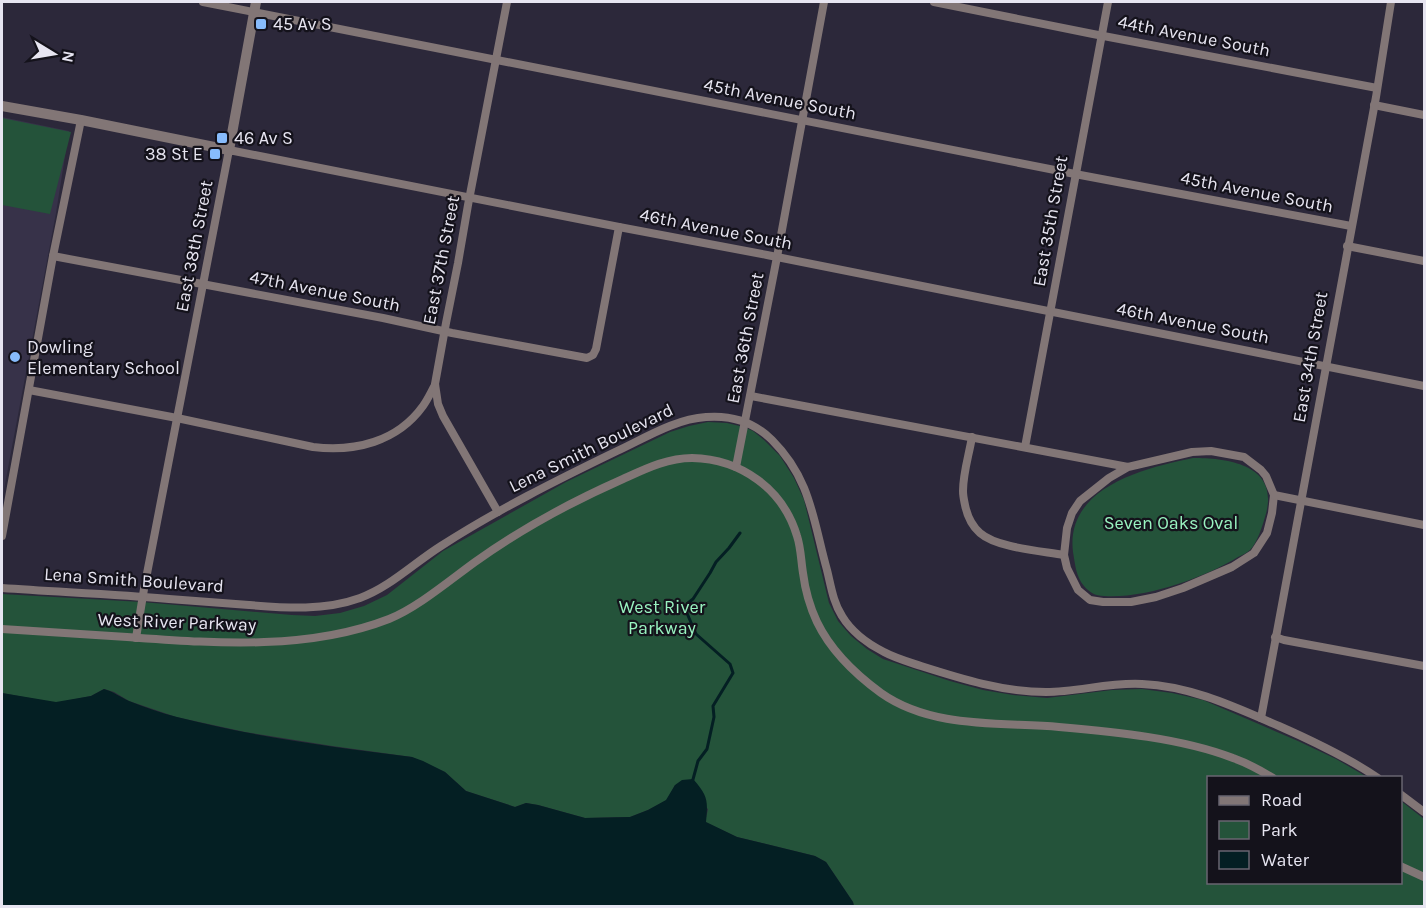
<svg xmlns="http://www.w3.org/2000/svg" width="1426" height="908" viewBox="0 0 1426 908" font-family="Karla,sans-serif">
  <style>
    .built { fill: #373249 }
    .green { fill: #24533a }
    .water { fill: #041f23 }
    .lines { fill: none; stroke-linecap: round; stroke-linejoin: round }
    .stream { stroke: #041f23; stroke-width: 3 }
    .minor { stroke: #827676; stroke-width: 8 }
    .tertiary { stroke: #827676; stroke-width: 10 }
    .poi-dot { fill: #87bbfb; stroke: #14121b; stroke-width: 2 }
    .labels { text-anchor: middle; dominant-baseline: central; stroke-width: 4.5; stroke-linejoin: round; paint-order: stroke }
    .poi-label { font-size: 18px; fill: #e7e5f1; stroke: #14121b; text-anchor: start }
    .street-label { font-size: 18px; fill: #e7e5f1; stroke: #14121b }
    .park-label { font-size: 18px; fill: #99f3c0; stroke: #14121b }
  </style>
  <rect width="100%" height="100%" fill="#2c283a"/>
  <polygon class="built" points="2,117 69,131 56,213 2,500"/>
  <g class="green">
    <polygon points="2,118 71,132 50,214 2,205"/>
    <polygon points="708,422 727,423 744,427 753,431 764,440 780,456 794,478 804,500 829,603 838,621 851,636 867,649 883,659 950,681 983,690 1013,695 1047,698 1112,690 1142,689 1172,693 1203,700 1298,741 1336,759 1367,777 1208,778 1208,882 1400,882 1401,801 1424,819 1424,906 854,906 853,902 826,862 815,856 737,837 705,822 708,809 675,785 667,800 648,810 630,817 585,818 538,805 526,803 515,807 466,791 445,772 412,757 332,746 245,732 176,717 129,701 114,692 104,689 91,696 56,703 2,693 2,594 142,602 292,615 315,616 340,613 364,606 387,595 443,551 566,482 670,432 689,426"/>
    <path d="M1193,458C1231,458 1281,466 1265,517C1262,527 1257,543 1250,550C1247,553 1242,555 1238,557C1204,578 1144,599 1104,596C1095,596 1089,592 1084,586C1076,577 1075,564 1073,552C1065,487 1145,468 1193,458Z"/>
  </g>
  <path class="water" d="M104,689C114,692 120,697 129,701C144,707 161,713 177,717C254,737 334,747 412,757L423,761L445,772L466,791L515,807L526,803L538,805L585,818L630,817L648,810L666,800L675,785L682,780L693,779C708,796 708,800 706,822L737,837L815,856L826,862L853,902L854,906H2V693L56,702L91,696Z"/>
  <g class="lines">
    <polyline class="stream" points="692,783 698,761 707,749 714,717 713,706 733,673 730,664 696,634 686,611 688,603 693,599 710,573 716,562 729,548 740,533"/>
    <g class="minor">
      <polyline points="203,2 1075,174 1351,226"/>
      <polyline points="934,2 1093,34 1377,88"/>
      <polyline points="1374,105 1424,115"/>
      <polyline points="1347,246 1424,261"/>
      <polyline points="53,256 383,318 452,333 587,358 593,355 596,349 619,227"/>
      <path d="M29,390L177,418L313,447C355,452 397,442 423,406C428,399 431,392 435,385"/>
      <polyline points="751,396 1128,467 1192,452 1211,451 1244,457 1261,470 1266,476 1274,495 1272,513 1267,533 1254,553 1232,567 1183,588 1156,597 1131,602 1103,602 1090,600 1078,590 1067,568 1064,555 1067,528 1072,513 1080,501 1109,478 1128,467"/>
      <path d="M972,437C969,455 963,473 963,491C963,496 964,500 965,505C967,515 972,526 980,533C997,548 1042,551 1064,555"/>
      <polyline points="1025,447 1108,2"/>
      <polyline points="736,467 777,257 824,2"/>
      <polyline points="1274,495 1424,525"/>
      <polyline points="498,512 443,416 438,404 435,384 446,323 458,263 468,205 507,2"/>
      <polyline points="2,536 53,256 81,120"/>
      <path d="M2,588C57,592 114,594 169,599C196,601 223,603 249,605C287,608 324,611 360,598C390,587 414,563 441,546C497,510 557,480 617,451C645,438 675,419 706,417C731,415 754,422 772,440C811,479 813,520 827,570C831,586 833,602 842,616C851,631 868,644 884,652C895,658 909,662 921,666C962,679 1003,692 1046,692C1078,692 1110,682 1142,684C1191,686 1235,707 1279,726C1313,741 1347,757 1378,778"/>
      <path d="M2,629C43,632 85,634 127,637C213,643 307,651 389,619C417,608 450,580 475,562C521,529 571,502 623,479C645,469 667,458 692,458C741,459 783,489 797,536C801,548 801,561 803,573C805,589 810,607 817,622C831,651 855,674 881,693C932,729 1000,722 1059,727C1115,732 1181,738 1233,758C1247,763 1260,770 1273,778"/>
      <polyline points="1275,637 1284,640 1424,666"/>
      <polyline points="136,638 144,589 229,150 619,227 767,255 1424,386"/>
      <polyline points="1261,718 1376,97 1391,2"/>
      <polyline points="1400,794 1424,812"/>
      <polyline points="1400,866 1424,877"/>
    </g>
    <polyline class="tertiary" points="2,106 81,120 229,150 256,2"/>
  </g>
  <g class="poi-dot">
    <rect x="255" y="18" width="12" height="12" rx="3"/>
    <rect x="216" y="132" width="12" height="12" rx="3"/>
    <rect x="209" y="148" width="12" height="12" rx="3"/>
    <circle cx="15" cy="357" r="6"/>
  </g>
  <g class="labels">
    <g class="poi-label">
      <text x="273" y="24">45 Av S</text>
      <text x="234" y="138">46 Av S</text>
      <text x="203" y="154" text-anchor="end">38 St E</text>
      <text x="27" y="347">Dowling<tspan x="27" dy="21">Elementary School</tspan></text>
    </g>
    <g class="street-label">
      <text transform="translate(1194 36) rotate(11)">44th Avenue South</text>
      <text transform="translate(780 99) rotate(11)">45th Avenue South</text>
      <text transform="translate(1257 192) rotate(11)">45th Avenue South</text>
      <text transform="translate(1050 221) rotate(-80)">East 35th Street</text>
      <text transform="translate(716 229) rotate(11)">46th Avenue South</text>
      <text transform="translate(194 246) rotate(-79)">East 38th Street</text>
      <text transform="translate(441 260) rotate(-79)">East 37th Street</text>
      <text transform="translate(325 291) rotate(11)">47th Avenue South</text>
      <text transform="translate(1193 323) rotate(11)">46th Avenue South</text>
      <text transform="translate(745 338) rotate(-79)">East 36th Street</text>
      <text transform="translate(1310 357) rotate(-80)">East 34th Street</text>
      <text transform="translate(591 448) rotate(-26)">Lena Smith Boulevard</text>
      <text transform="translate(134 580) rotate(4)">Lena Smith Boulevard</text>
      <text transform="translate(177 622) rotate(2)">West River Parkway</text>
    </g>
    <g class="park-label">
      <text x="1171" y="523">Seven Oaks Oval</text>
      <text x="662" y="607">West River<tspan x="662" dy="21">Parkway</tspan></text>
    </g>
  </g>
  <rect width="1426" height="908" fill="none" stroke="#e7e5f1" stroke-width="6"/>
  <rect x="1207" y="776" width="195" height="108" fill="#14121b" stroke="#686671" stroke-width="1.5"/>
  <rect x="1219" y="796" width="30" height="9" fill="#827676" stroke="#686671" stroke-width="1.5"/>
  <text x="1261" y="806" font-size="18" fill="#e7e5f1">Road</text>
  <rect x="1219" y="821" width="30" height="18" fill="#24533a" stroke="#686671" stroke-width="1.5"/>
  <text x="1261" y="836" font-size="18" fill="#e7e5f1">Park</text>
  <rect x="1219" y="851" width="30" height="18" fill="#041f23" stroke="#686671" stroke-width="1.5"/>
  <text x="1261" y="866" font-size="18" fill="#e7e5f1">Water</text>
  <g transform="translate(54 54) rotate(101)" stroke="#14121b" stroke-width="4.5" paint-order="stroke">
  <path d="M0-4.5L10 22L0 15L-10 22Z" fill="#e7e5f1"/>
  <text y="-9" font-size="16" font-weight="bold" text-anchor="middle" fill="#e7e5f1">N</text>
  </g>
</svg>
